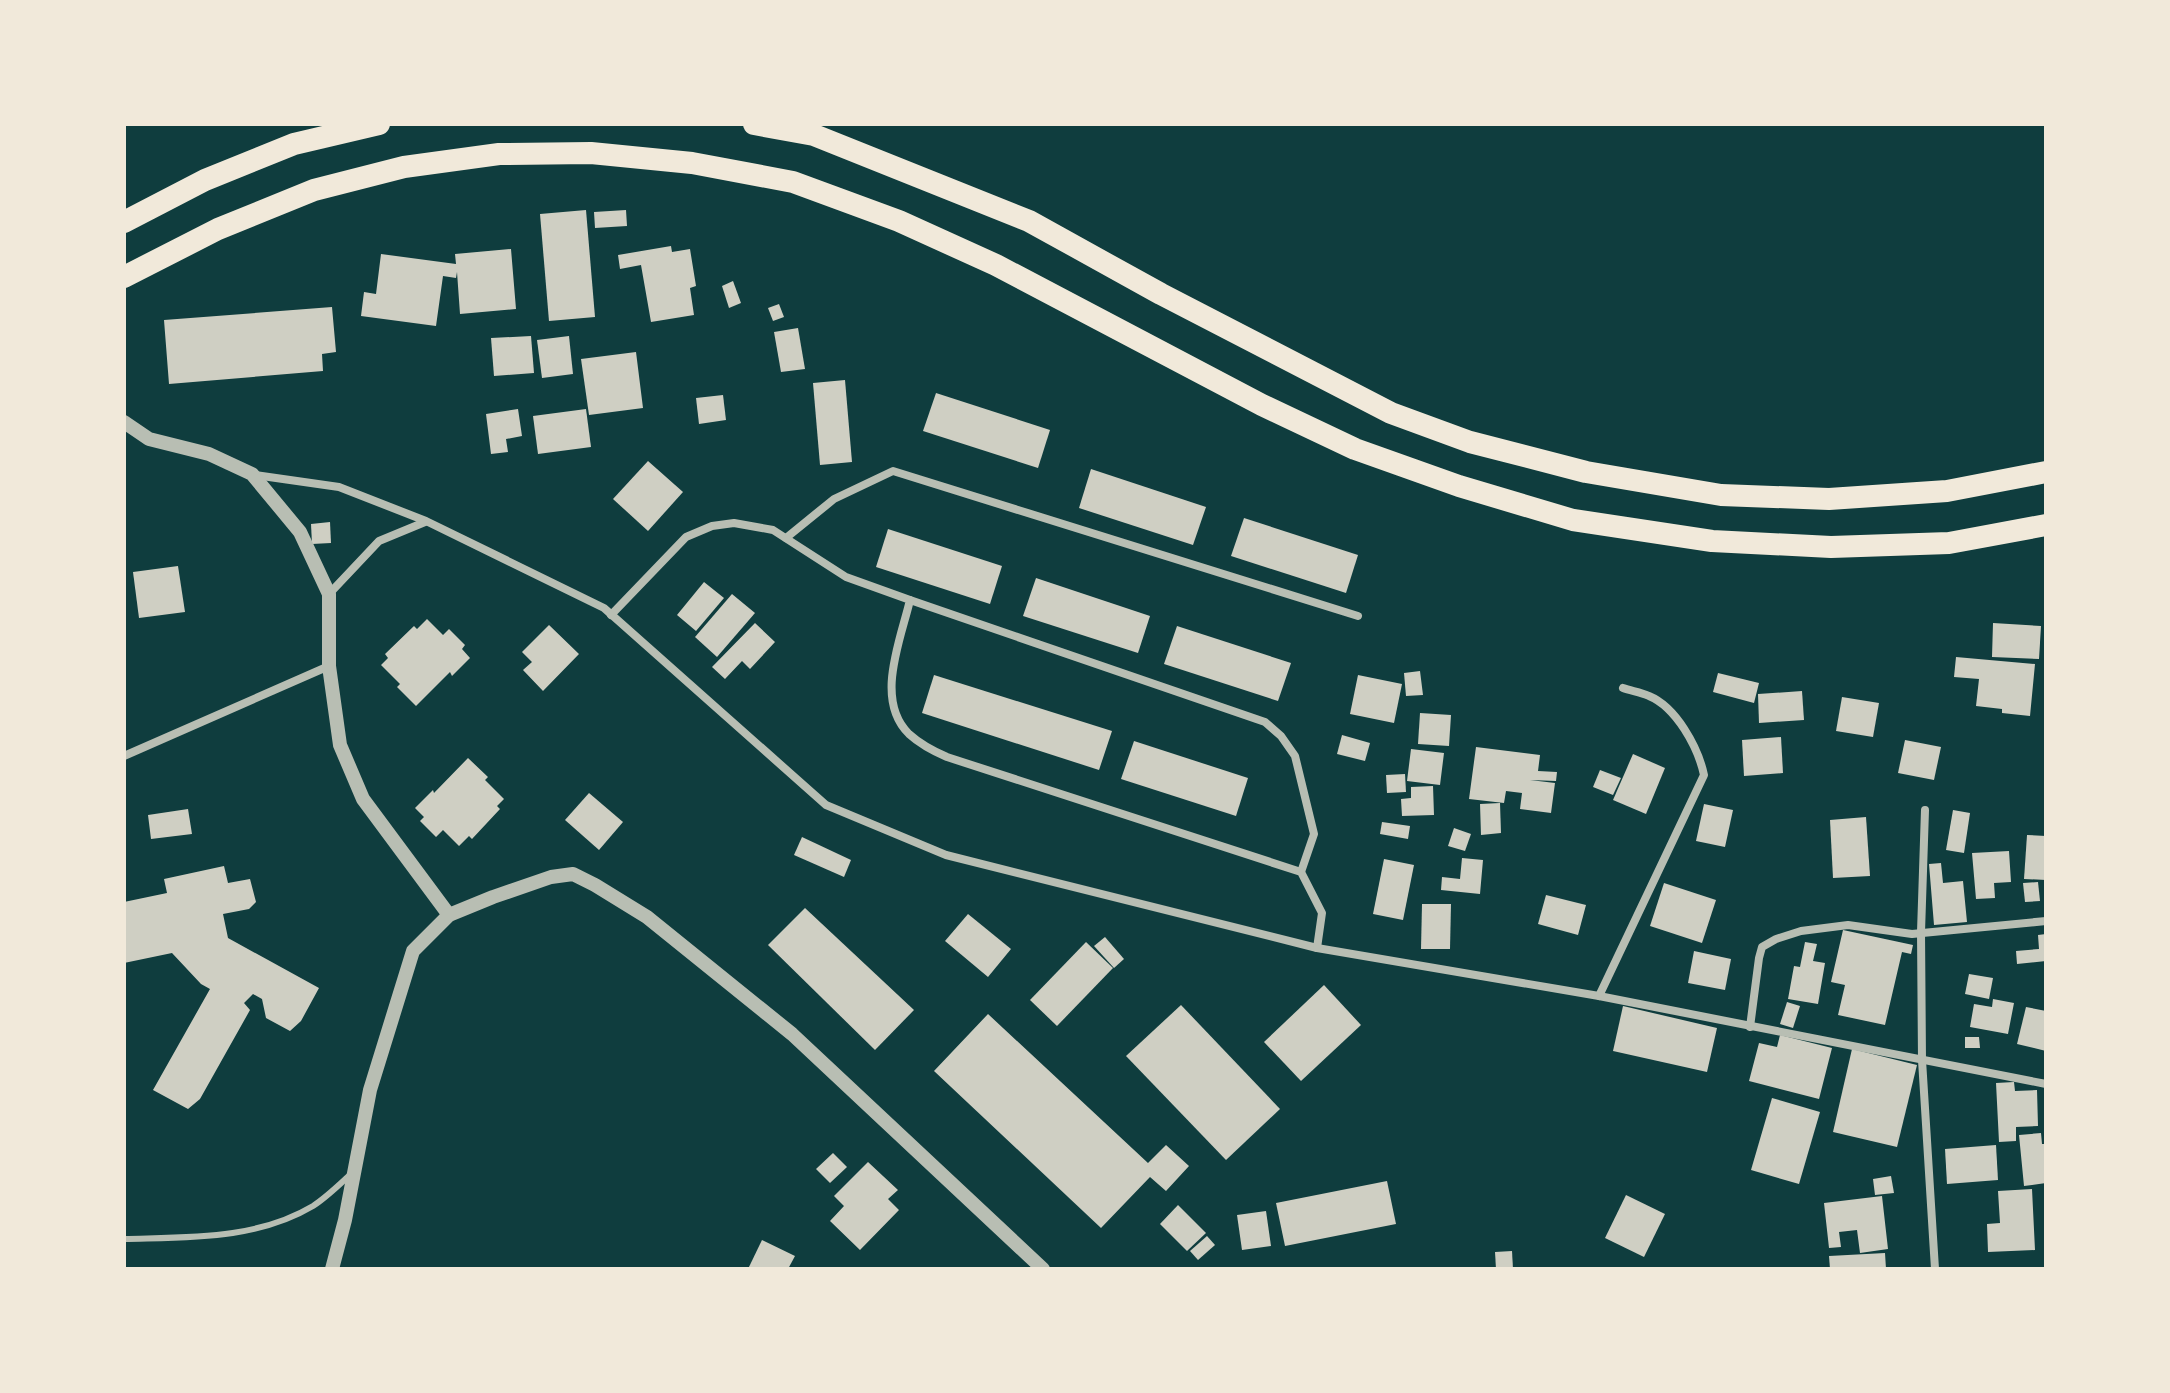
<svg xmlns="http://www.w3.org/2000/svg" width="2170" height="1393" viewBox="0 0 2170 1393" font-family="'Archivo Narrow',sans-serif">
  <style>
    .building { fill: #cfcfc3 }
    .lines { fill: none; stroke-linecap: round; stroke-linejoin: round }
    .service { stroke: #b8beb3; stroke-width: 6 }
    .minor { stroke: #b8beb3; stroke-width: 8 }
    .tertiary { stroke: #b8beb3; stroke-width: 14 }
    .trunk { stroke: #f1e9da; stroke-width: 22 }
  </style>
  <rect width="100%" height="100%" fill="#0f3d3e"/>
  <g class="building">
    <polygon points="586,210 595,317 549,321 540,214"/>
    <polygon points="626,210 627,226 595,228 594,212"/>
    <polygon points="671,246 672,252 690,249 696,286 690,288 694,315 651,322 641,265 620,269 618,255"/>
    <polygon points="511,249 516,309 460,314 457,272 456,278 443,276 436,326 361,316 364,292 376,294 381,254 456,264 455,254"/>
    <polygon points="733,281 741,303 729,308 722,286"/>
    <polygon points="779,304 784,317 773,321 768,308"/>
    <polygon points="332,307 336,352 322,354 323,371 169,384 164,320"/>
    <polygon points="798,328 805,369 781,372 774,332"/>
    <polygon points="531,336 534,373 494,376 491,338"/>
    <polygon points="569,336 573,374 542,378 537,340"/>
    <polygon points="636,352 643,408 589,415 581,359"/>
    <polygon points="845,380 852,462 820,465 813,383"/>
    <polygon points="936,393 1050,430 1038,468 923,431"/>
    <polygon points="723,395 726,420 699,424 696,398"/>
    <polygon points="518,409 522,436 506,439 508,452 491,454 486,414"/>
    <polygon points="586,409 591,447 538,454 533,416"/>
    <polygon points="648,461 683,492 648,531 613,499"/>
    <polygon points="1091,469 1206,507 1193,545 1079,508"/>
    <polygon points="1244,518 1358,555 1346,593 1231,556"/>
    <polygon points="330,522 331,543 312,544 311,524"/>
    <polygon points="888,529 1002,566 990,604 876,567"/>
    <polygon points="178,566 185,612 139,618 133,572"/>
    <polygon points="1036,578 1150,616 1138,653 1023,616"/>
    <polygon points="704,582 724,598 696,631 677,615"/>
    <polygon points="732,594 755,613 717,657 695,637"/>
    <polygon points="427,619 443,635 449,629 465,645 462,649 470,658 452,676 450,672 416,706 397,687 400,684 381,665 388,658 385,654 414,626 417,629"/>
    <polygon points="755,623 775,642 750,669 742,661 725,679 712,667"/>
    <polygon points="1993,623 2041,626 2039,659 1992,657"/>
    <polygon points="549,625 579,654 543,691 523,670 532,662 522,652"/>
    <polygon points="1177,626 1291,663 1278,701 1164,664"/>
    <polygon points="1956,657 2035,664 2030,716 2002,713 2002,709 1976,706 1979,679 1954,677"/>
    <polygon points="1420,671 1423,695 1406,696 1404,673"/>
    <polygon points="1718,673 1759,683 1754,703 1713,692"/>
    <polygon points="934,675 1112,731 1099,770 922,713"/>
    <polygon points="1358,675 1402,684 1394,723 1350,714"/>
    <polygon points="1802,691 1804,720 1759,723 1758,694"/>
    <polygon points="1842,697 1879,703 1873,737 1836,731"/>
    <polygon points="1420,713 1451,715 1449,746 1418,744"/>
    <polygon points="1342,735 1370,743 1365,761 1337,754"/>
    <polygon points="1781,737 1783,773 1744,776 1742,740"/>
    <polygon points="1905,740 1941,747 1934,780 1898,773"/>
    <polygon points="1134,741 1248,778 1236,816 1121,779"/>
    <polygon points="1476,747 1540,755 1538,771 1557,772 1556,781 1530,780 1555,783 1551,813 1520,809 1522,793 1506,791 1504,803 1469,799"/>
    <polygon points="1411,749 1444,753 1440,785 1407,781"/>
    <polygon points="1633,754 1665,768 1646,814 1613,800"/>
    <polygon points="468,758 488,777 485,780 504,799 497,806 500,809 472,839 469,836 459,846 443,830 436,837 420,821 424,817 415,808 433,790 434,793"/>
    <polygon points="1600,770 1621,778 1613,795 1593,787"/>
    <polygon points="1405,774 1406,792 1387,793 1386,775"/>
    <polygon points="1433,786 1434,815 1402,816 1401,799 1411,798 1411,787"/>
    <polygon points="589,793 623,822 599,850 565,820"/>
    <polygon points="1500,803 1501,833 1481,835 1480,804"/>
    <polygon points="1704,804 1733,810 1725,847 1696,841"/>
    <polygon points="188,809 192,834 151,839 148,815"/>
    <polygon points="1953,810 1970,813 1964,853 1946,850"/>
    <polygon points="1866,817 1870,876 1833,878 1830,820"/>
    <polygon points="1382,822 1410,826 1408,839 1380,834"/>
    <polygon points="1454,828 1471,834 1465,851 1448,846"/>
    <polygon points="2027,835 2046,836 2046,880 2024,879"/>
    <polygon points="802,837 851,860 844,877 794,855"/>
    <polygon points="2009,851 2011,882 1994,883 1995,898 1976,899 1972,853"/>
    <polygon points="1462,858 1483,860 1480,894 1441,890 1442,877 1460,879"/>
    <polygon points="1384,859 1414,865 1403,920 1373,914"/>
    <polygon points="1941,863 1943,883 1963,881 1967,922 1934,925 1929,864"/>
    <polygon points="224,866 228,883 250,879 256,902 249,909 223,914 228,938 319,988 301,1021 290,1031 266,1018 262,999 253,994 244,1003 250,1010 200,1099 188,1109 153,1090 210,989 201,984 172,953 124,963 124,902 167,893 164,879"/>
    <polygon points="2038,882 2040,901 2025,902 2023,883"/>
    <polygon points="1664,883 1716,900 1702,943 1650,926"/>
    <polygon points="1546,895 1586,905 1578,935 1538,924"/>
    <polygon points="1422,904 1451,904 1450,949 1421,949"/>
    <polygon points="805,908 914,1010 875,1050 768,945"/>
    <polygon points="968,914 1011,949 988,977 945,941"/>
    <polygon points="1843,930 1913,945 1911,954 1902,952 1885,1025 1838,1015 1845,985 1831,982"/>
    <polygon points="2046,934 2046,961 2017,964 2016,951 2039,949 2038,935"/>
    <polygon points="1105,937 1124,959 1114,968 1094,946"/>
    <polygon points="1086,942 1113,968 1057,1026 1030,1000"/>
    <polygon points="1805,942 1817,944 1813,961 1825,963 1818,1004 1788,999 1794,966 1800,967"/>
    <polygon points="1694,951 1731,959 1725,990 1688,983"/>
    <polygon points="1969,974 1993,978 1989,999 1965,994"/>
    <polygon points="1324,985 1361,1025 1301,1081 1264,1042"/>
    <polygon points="1993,999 2014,1003 2008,1034 1970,1027 1974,1004 1992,1007"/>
    <polygon points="1787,1002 1800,1006 1793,1028 1780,1024"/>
    <polygon points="1181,1005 1280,1109 1226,1160 1126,1056"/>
    <polygon points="1623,1006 1717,1028 1707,1072 1613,1051"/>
    <polygon points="2026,1007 2046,1011 2046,1051 2017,1044"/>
    <polygon points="988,1014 1148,1163 1166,1145 1189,1166 1166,1191 1150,1177 1101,1228 934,1071"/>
    <polygon points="1780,1035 1832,1048 1819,1099 1749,1081 1759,1043 1777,1047"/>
    <polygon points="1965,1037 1979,1037 1980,1048 1965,1048"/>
    <polygon points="1852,1049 1917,1065 1897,1147 1833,1132"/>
    <polygon points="2014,1082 2015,1091 2037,1090 2038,1126 2016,1127 2016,1141 1999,1142 1996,1083"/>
    <polygon points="1772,1098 1820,1112 1799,1184 1751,1170"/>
    <polygon points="2041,1133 2042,1144 2046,1144 2046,1183 2024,1186 2019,1135"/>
    <polygon points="1996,1145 1998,1180 1947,1184 1945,1149"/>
    <polygon points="833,1153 847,1167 830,1183 816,1169"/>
    <polygon points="868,1162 898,1190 888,1199 899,1210 860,1250 830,1221 844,1206 834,1196"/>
    <polygon points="1891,1176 1894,1193 1875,1195 1873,1179"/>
    <polygon points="1387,1181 1396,1224 1285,1246 1276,1203"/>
    <polygon points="2032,1189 2035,1250 1988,1252 1987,1224 2000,1223 1998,1191"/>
    <polygon points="1626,1195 1665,1214 1644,1257 1605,1238"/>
    <polygon points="1882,1196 1888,1249 1860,1253 1857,1230 1839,1232 1841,1247 1829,1248 1824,1203"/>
    <polygon points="1178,1205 1206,1233 1187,1251 1160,1224"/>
    <polygon points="1266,1211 1271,1246 1242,1250 1237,1215"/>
    <polygon points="1207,1236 1215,1245 1198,1260 1190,1251"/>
    <polygon points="762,1240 795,1256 788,1269 748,1269"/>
    <polygon points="1512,1251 1513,1269 1496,1269 1495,1252"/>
    <polygon points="1885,1253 1886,1269 1830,1269 1829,1256"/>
  </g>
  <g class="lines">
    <path class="service" d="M124,1239C188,1237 256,1240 313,1206C327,1197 340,1184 352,1173"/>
    <g class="minor">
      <polyline points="255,475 339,487 426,521 604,608 826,805 946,855 1317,948 1599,996 2046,1084"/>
      <polyline points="786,538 834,499 893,471 1358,616"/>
      <polyline points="329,594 379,541 425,522"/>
      <polyline points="910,600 1265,722 1281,736 1295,756 1314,834 1301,872"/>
      <path d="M611,615L686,537L712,526L734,523L773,530L846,577L910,600C901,639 874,700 909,734C920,744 933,751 947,757L1301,872L1322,913L1317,948"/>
      <polyline points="124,756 329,666"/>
      <polyline points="1925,810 1921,932 1922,1060 1935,1269"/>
      <path d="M1599,996L1704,775C1698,747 1676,707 1649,696C1641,692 1631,691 1623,688"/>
      <polyline points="1750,1027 1759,958 1762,947 1776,939 1801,931 1848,925 1912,934 2046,921"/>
    </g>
    <g class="tertiary">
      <polyline points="124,422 149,439 209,454 252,474 300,532 329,594 329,666 340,745 363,799 449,915"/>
      <polyline points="332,1269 345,1220 370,1090 413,951 449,915 493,897 551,877 573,874 595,885 647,917 792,1034 1043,1269"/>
    </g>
    <g class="trunk">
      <polyline points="754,124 814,135 1029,221 1161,294 1391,413 1470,442 1586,472 1721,495 1829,499 1947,491 2046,472"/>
      <polyline points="124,222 205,180 294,144 379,124"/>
      <polyline points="124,277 218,229 314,190 404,167 499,154 591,153 692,163 793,182 899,221 996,265 1262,405 1355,449 1459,486 1573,520 1712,541 1831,547 1949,543 2046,525"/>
    </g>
  </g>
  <rect width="2170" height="1393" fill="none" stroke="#f1e9da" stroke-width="252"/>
</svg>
